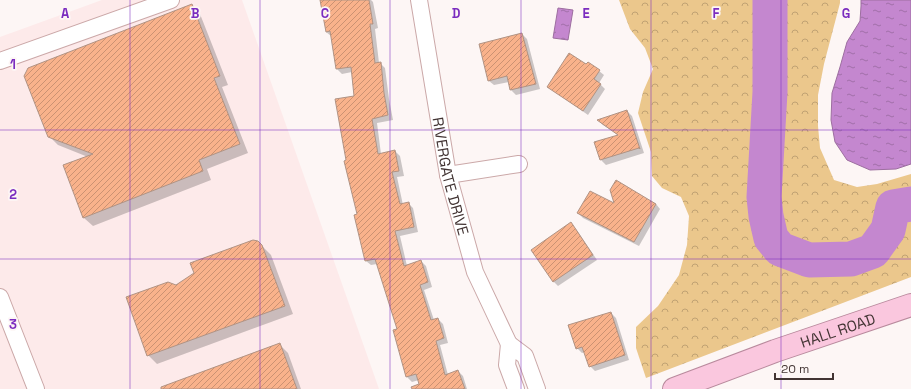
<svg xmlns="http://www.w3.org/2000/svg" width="911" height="389" viewBox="0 0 911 389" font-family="'Space Grotesk',sans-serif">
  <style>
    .built { fill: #fdeaea }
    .forest { fill: url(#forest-crowns) }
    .water { fill: url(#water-ripples); stroke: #9d6ea0 }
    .shadow { fill: #0003 }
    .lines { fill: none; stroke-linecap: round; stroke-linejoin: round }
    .river { stroke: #c487cf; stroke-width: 35 }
    .building { fill: url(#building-hatch); stroke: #b09384 }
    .minor-casing { stroke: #cba8a8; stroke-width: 18 }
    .trunk-casing { stroke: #b98a9d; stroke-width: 24 }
    .minor { stroke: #fff; stroke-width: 16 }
    .trunk { stroke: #fac7de; stroke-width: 22 }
    .grid { fill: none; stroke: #7b2cbf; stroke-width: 1; stroke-opacity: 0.55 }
    .labels { text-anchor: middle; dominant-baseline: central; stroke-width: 3.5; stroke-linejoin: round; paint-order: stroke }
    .street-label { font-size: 15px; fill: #423433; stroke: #fdf6f5 }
    .grid-label { font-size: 13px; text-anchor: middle; font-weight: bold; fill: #7b2cbf; stroke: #fdf6f5; stroke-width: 3.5; stroke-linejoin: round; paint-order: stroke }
  </style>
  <defs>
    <pattern id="forest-crowns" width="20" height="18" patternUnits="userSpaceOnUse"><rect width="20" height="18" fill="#ebc78c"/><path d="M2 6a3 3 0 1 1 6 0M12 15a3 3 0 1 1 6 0" fill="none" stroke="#c0a273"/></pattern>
    <pattern id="water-ripples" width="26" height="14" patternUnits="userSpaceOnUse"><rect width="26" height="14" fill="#c487cf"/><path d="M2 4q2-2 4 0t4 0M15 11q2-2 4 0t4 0" fill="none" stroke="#a16fa9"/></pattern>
    <pattern id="building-hatch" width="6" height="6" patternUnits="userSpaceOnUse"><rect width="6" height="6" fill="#f9b28b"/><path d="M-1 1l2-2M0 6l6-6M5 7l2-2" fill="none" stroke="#cb9272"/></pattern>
  </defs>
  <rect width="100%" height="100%" fill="#fdf6f5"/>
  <polygon class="built" points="102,0 242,0 379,389 0,389 0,37"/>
  <polygon class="forest" points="619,0 840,0 840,3 824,64 818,95 818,126 820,148 834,180 857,187 877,184 911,174 911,277 646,378 636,348 636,327 658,306 679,275 687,245 689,216 681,197 662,188 652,176 651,152 638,113 643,92 653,69 645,48 630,29"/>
  <g class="water">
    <polygon points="861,0 911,0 911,164 896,169 870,170 847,160 835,142 831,120 832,93 840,67 847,42 860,21 861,6"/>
    <polygon points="558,8 573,10 568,40 553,38"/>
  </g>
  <g class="shadow">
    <polygon points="321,0 371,0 373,2 378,28 375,29 379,63 380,63 385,68 389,99 393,120 377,123 381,154 395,151 400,156 404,176 397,177 403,205 408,203 413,208 418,232 400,236 407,266 421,261 426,266 432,287 424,290 434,320 438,319 443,324 448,343 440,345 448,375 458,371 463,376 467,389 422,389 419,380 412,382 407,377 399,330 377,264 371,265 366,261 348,161 356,97 352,72 342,74 337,69 331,36 326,32"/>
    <polygon points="192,5 200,14 228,85 222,87 248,153 207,169 211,180 93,226 84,218 64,166 88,157 58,145 49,136"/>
    <polygon points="522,34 527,39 540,89 516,95 511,90 509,82 494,85 489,81"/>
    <polygon points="587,66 599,71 604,75 599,83 605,89 588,115 554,91"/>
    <polygon points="627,111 632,116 644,153 606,165 601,160 596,143 619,135 603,125 599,121"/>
    <polygon points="656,204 660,209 639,246 583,218 578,213 616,205"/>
    <polygon points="571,224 576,229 597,260 558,286 554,282"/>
    <polygon points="258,242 271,255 293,314 157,364 148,355 176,286"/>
    <polygon points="611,313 616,318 629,360 595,371 590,366 585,352 582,353 577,348"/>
    <polygon points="279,344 288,353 301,389 169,389"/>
  </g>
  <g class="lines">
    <polyline class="river" points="770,0 770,92 764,197 766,216 771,238 780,249 809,260 851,259 873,251 888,230 893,207 911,204"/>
  </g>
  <g class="building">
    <polygon points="320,0 369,0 373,24 370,24 375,63 381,62 384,93 388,115 372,119 378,154 395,150 399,171 392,172 400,204 409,202 414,227 395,231 404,266 421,260 428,282 420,285 431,320 438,318 444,338 436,341 445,375 458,370 465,389 412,389 411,387 419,384 416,374 406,377 393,330 397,329 375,259 365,261 354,215 357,214 344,161 346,160 335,99 354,96 351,67 336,69 330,31 326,32"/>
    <polygon points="192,4 220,76 214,78 240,144 199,160 203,171 83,218 63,165 93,154 48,137 24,76 28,68"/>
    <polygon points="522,33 536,84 510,90 507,76 488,81 479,44"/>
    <polygon points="569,53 586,64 588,62 600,70 594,79 601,84 583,111 547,87"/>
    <polygon points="627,110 640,149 639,148 600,160 594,142 618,135 597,120"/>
    <polygon points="616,180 656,204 634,242 577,213 590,191 614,203 610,190"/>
    <polygon points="571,222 593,255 553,282 531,250"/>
    <polygon points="253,240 258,241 262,245 285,306 147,356 126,297 168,282 176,285 194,273 190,263"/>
    <polygon points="611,312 625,355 589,367 582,347 576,349 568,325"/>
    <polygon points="280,343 297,389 161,389 161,387"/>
  </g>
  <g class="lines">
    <g class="minor-casing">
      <g id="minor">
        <path id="s1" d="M419,0L448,175L475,272L509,344"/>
        <polyline points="0,61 171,0"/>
        <polyline points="448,175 519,164"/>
        <polyline points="0,297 36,389"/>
        <polyline points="516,389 507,365 509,344 525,356 537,389"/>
      </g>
    </g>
    <g class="trunk-casing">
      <g id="trunk">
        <path id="s2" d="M674,389L775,351L911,305"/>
      </g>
    </g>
    <use href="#minor" class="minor"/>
    <use href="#trunk" class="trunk"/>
  </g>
  <path class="grid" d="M130,0V389M260,0V389M390,0V389M521,0V389M651,0V389M781,0V389M0,130H911M0,259H911"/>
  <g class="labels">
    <g class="street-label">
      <text stroke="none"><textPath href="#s1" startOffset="179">RIVERGATE DRIVE</textPath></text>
      <text stroke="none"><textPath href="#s2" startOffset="174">HALL ROAD</textPath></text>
    </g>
  </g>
  <g class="grid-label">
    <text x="65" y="18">A</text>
    <text x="195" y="18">B</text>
    <text x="325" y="18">C</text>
    <text x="456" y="18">D</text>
    <text x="586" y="18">E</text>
    <text x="716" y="18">F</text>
    <text x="846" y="18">G</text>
    <text x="13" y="69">1</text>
    <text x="13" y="199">2</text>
    <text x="13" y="329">3</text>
  </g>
  <path d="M775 373v6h58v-6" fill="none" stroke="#423433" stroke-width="2"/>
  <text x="781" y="373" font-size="12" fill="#423433" stroke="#fdf6f5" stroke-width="3" paint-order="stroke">20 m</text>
</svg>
